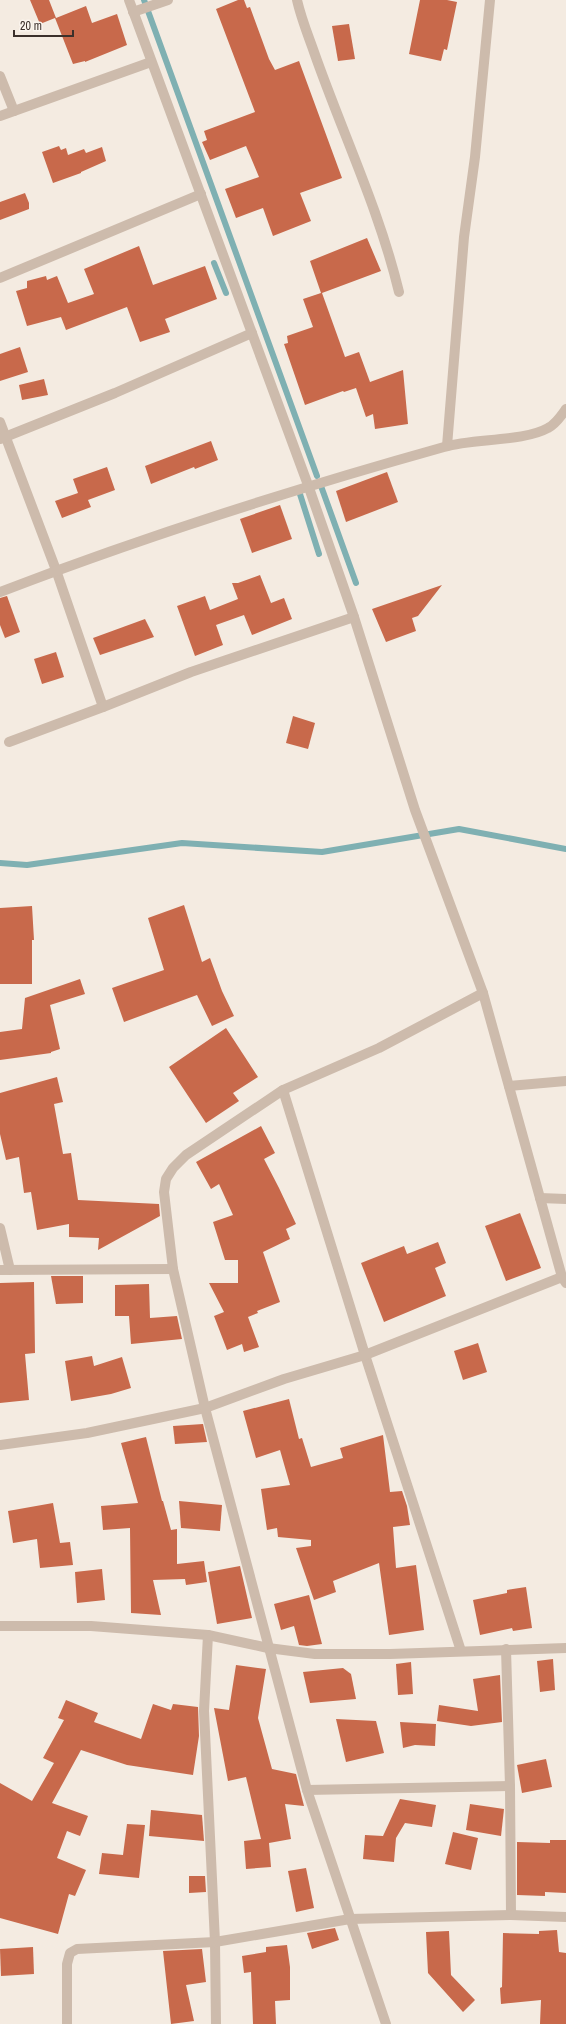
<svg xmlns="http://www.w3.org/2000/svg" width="566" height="2024" viewBox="0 0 566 2024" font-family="'Archivo Narrow',sans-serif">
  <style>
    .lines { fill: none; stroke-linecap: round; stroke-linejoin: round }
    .stream { stroke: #7fb0b2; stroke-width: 6 }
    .building { fill: #c8694b }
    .minor { stroke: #cdbbac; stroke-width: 10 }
  </style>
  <rect width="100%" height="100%" fill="#f4ebe1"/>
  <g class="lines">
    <g class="stream">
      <polyline points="144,0 317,476"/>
      <polyline points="214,263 226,293"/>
      <polyline points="321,486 356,583"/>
      <polyline points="299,491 319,554"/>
      <polyline points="0,863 27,865 182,843 322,852 459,829 566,849"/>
    </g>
  </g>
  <g class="building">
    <polygon points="30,0 49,0 56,18 86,6 92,23 117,14 127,45 85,62 85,61 73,64 55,18 40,24"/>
    <polygon points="238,0 244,0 247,8 250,7 269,59 275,70 299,61 342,178 300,193 311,221 273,236 263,208 236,218 225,189 259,177 246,146 210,160 202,142 207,140 204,131 255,112 216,9"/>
    <polygon points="420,0 447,0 457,2 447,50 444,49 441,61 409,54"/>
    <polygon points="349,24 355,59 338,61 332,26"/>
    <polygon points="59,146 61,150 66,148 68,155 84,149 86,153 102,147 106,161 81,172 81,173 53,183 42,152"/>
    <polygon points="25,193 29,203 29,209 0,220 0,202"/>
    <polygon points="367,238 381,271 322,293 345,357 359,352 370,382 403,370 408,424 375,429 373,414 366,417 356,388 344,392 343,391 305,405 284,344 288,343 287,336 313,327 303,299 321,293 310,261"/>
    <polygon points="139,246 153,285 205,266 217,299 165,319 170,332 140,342 127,307 66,330 61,317 27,326 16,291 27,288 27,281 46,276 47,280 57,276 68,303 94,294 84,269"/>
    <polygon points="20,347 28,372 0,381 0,354"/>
    <polygon points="44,379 48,395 22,400 19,385"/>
    <polygon points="211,441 218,460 195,469 194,467 151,484 145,466"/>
    <polygon points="107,467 115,490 88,500 91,507 62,518 55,501 78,493 73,479"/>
    <polygon points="387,472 398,502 346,522 336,491"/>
    <polygon points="280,505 292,539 252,553 240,519"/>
    <polygon points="260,575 271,603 284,598 292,619 252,635 244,615 216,625 223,645 195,656 177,606 205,596 210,610 238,599 232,583 238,583"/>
    <polygon points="442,585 418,616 412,618 416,631 386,642 372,609"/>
    <polygon points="7,596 20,632 5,638 0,625 0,598"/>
    <polygon points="145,619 154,637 100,655 93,638"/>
    <polygon points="56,652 64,677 42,684 34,659"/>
    <polygon points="293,716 315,723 308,749 286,743"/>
    <polygon points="184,905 202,962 210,958 222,991 234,1016 212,1026 197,995 124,1022 112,988 164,970 148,918"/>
    <polygon points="32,906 34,940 32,940 32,984 0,984 0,908"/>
    <polygon points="80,979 85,994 50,1005 60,1049 51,1052 51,1053 0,1060 0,1032 22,1029 25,998"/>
    <polygon points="226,1028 258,1077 233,1093 239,1101 206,1123 169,1067"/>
    <polygon points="57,1077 63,1102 54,1104 63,1154 71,1153 78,1200 159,1204 160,1216 98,1250 99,1238 69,1237 69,1224 37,1230 31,1192 24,1193 19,1157 6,1160 0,1134 0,1093"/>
    <polygon points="261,1126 275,1153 264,1159 279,1188 296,1224 286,1229 290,1239 263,1252 280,1302 257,1311 258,1313 248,1317 259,1347 244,1352 242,1344 227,1350 214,1316 224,1312 209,1283 238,1283 238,1260 225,1260 213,1222 233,1215 219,1184 211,1189 196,1162"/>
    <polygon points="520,1213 541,1268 506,1281 485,1226"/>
    <polygon points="438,1242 446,1263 435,1268 446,1296 384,1322 361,1263 404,1246 407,1254"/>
    <polygon points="51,1276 83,1276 83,1303 56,1304"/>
    <polygon points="34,1282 35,1353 25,1354 29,1400 0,1403 0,1283"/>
    <polygon points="149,1284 150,1318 177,1316 182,1339 131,1344 129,1316 115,1316 115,1285"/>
    <polygon points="478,1343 487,1372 463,1380 454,1351"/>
    <polygon points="92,1356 94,1366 122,1357 131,1388 111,1394 71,1401 65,1361"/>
    <polygon points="289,1399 299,1439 302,1438 311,1467 343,1458 340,1448 383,1435 390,1492 402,1491 407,1506 410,1525 393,1527 396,1568 416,1565 424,1630 389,1635 379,1563 333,1581 336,1592 314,1600 296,1548 311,1546 311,1540 278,1537 277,1528 267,1530 261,1489 290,1485 280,1450 256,1458 243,1411"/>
    <polygon points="203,1424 207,1442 175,1444 173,1426"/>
    <polygon points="146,1437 162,1501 163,1501 171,1530 177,1529 177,1564 204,1561 207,1582 186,1585 185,1579 153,1580 161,1615 131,1613 130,1528 103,1530 101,1506 138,1503 121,1443"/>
    <polygon points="179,1501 222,1505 220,1531 181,1528"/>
    <polygon points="53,1503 60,1543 70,1542 73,1565 40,1568 37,1539 13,1543 8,1511"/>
    <polygon points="240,1566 252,1618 217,1624 208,1572"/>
    <polygon points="102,1569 105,1600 77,1603 75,1572"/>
    <polygon points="526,1587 532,1628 513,1631 512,1628 480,1635 473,1600 507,1593 507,1590"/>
    <polygon points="309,1595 322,1644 307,1646 299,1645 294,1626 281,1630 274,1604"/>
    <polygon points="553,1659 555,1690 540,1692 537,1661"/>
    <polygon points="411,1662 413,1694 398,1695 396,1664"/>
    <polygon points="236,1665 266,1669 258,1718 272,1769 296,1774 304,1806 285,1804 291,1839 269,1843 271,1867 246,1869 244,1841 261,1839 246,1777 228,1781 214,1708 229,1710"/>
    <polygon points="343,1668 351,1674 356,1699 310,1703 303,1672"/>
    <polygon points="500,1675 502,1722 471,1726 437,1721 439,1705 478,1711 473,1679"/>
    <polygon points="66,1700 98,1713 94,1722 141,1739 153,1704 171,1710 173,1704 198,1707 199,1736 193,1775 127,1765 81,1750 52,1803 88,1816 80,1836 67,1831 57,1858 86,1870 75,1896 69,1894 58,1934 0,1918 0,1783 32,1801 54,1763 43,1758 64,1720 58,1718"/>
    <polygon points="336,1719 376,1721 384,1753 346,1762"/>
    <polygon points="400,1722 436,1724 435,1746 415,1745 403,1748"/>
    <polygon points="546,1759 552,1787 522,1793 517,1765"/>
    <polygon points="400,1799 436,1805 432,1827 405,1823 396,1838 394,1862 363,1859 365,1835 383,1836"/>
    <polygon points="470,1804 504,1809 501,1836 466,1830"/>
    <polygon points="151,1810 202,1815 204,1841 149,1836"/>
    <polygon points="127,1824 145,1825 139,1878 99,1874 102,1853 123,1855"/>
    <polygon points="453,1832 478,1838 471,1870 445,1864"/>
    <polygon points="550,1840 566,1840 566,1893 545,1892 545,1896 517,1895 517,1842 550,1843"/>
    <polygon points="306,1868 314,1908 296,1912 288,1871"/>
    <polygon points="189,1876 205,1876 206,1892 189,1893"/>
    <polygon points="335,1928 339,1940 312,1949 307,1933"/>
    <polygon points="557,1930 559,1952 566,1953 566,2024 540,2024 541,2000 501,2004 500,1988 502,1987 503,1933 539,1934 539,1931"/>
    <polygon points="449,1931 451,1975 475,2000 463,2012 428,1973 426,1932"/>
    <polygon points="287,1945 290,1967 290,2000 275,2001 276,2024 253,2024 251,1972 244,1973 242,1956 266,1952 266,1947"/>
    <polygon points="33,1947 34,1974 1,1976 0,1949"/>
    <polygon points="202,1949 206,1982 186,1985 194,2021 171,2024 163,1951"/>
  </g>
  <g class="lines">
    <g class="minor">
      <polyline points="129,0 308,485 354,617 415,810 483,993 562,1277 566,1283"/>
      <path d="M297,0C301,18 308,35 314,52C342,132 379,209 399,292"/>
      <polyline points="133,12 168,0"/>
      <polyline points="0,76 14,111"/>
      <polyline points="0,116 151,62"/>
      <polyline points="0,278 201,194"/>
      <polyline points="0,422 56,570 103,707"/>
      <polyline points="0,439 115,393 252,333"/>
      <polyline points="447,446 464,237 475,157 490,0"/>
      <path d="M0,592C146,536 294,489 444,447C473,438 523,442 548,428C556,424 561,416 566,409"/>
      <polyline points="9,742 103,707 191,672 354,617"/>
      <polyline points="509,1086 566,1081"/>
      <polyline points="283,1090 365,1355 461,1651"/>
      <polyline points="540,1198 566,1199"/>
      <polyline points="0,1228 10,1270"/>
      <polyline points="0,1270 173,1269"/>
      <polyline points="0,1445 87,1433 205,1408 284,1379 365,1355 562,1277"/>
      <polyline points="0,1626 91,1626 208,1635 268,1648 315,1654 390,1654 566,1648"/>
      <polyline points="208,1635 204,1711 215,1942 216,2024"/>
      <polyline points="506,1649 510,1786 511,1915"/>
      <polyline points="307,1790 510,1786"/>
      <polyline points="67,2024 67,1964 70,1953 77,1949 215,1942 350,1919 511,1915 566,1917"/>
      <polyline points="386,2024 307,1790 205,1408 173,1269 164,1192 166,1179 173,1168 186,1155 283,1090 379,1048 483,993"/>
    </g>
  </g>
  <path d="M14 30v6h59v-6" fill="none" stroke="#3b302b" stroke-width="2"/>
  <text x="20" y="30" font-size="12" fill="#3b302b" stroke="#fbf5ee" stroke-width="3" paint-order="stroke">20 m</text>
</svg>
